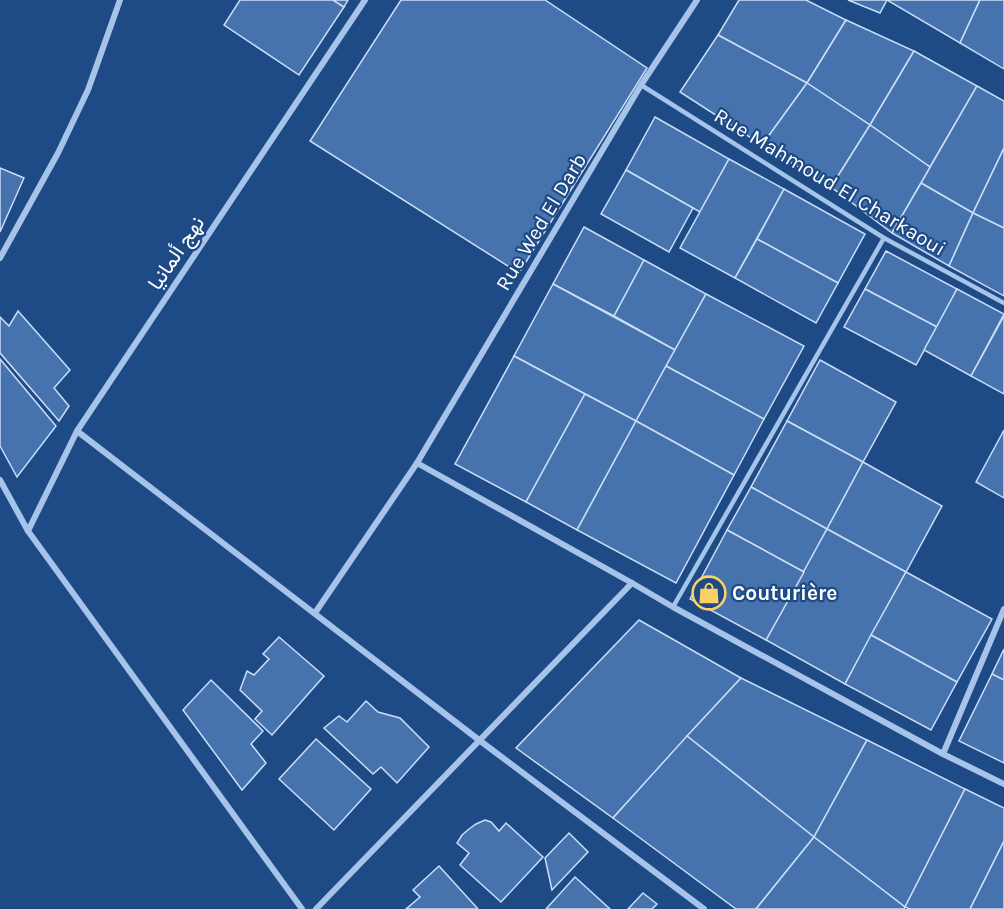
<svg xmlns="http://www.w3.org/2000/svg" width="1004" height="909" viewBox="0 0 1004 909" font-family="Karla,Vazirmatn,sans-serif">
  <style>
    .building { fill: #4673ae; stroke: #cbdef8; stroke-width: 1.5 }
    .lines { fill: none; stroke-linecap: round; stroke-linejoin: round }
    .service { stroke: #a6c4ea; stroke-width: 4.5 }
    .minor { stroke: #a6c4ea; stroke-width: 6 }
    .labels { text-anchor: middle; dominant-baseline: central; stroke-width: 4.5; stroke-linejoin: round; paint-order: stroke }
    .street-label { font-size: 21px; fill: #fff; stroke: #1e4a86 }
    .poi-label { font-size: 21px; font-weight: bold; fill: #fff; stroke: #1e4a86; text-anchor: start }
  </style>
  <rect width="100%" height="100%" fill="#1e4a86"/>
  <g class="building">
    <polygon points="240,0 333,0 344,7 299,75 224,25"/>
    <polygon points="333,0 348,0 344,7"/>
    <polygon points="401,0 545,0 647,68 519,273 310,141"/>
    <polygon points="739,0 806,0 846,20 807,83 718,35"/>
    <polygon points="848,0 887,0 880,13"/>
    <polygon points="887,0 980,0 960,43"/>
    <polygon points="980,0 1004,0 1004,69 960,43"/>
    <polygon points="846,20 914,51 870,125 807,83"/>
    <polygon points="718,35 807,83 762,145 680,92"/>
    <polygon points="914,51 977,86 930,167 870,125"/>
    <polygon points="807,83 870,125 831,187 762,145"/>
    <polygon points="977,86 1004,101 1004,148 973,213 921,183"/>
    <polygon points="655,117 729,159 700,212 626,170"/>
    <polygon points="870,125 930,167 892,233 831,187"/>
    <polygon points="1004,148 1004,228 973,213"/>
    <polygon points="729,159 784,189 735,278 680,248"/>
    <polygon points="0,168 24,178 0,232"/>
    <polygon points="626,170 693,208 669,252 601,214"/>
    <polygon points="921,183 973,213 949,266 892,233"/>
    <polygon points="784,189 865,234 838,283 757,239"/>
    <polygon points="973,213 1004,228 1004,296 949,266"/>
    <polygon points="584,227 644,260 614,316 553,284"/>
    <polygon points="757,239 838,283 816,323 735,278"/>
    <polygon points="886,251 957,289 937,327 865,289"/>
    <polygon points="644,260 706,294 675,350 614,316"/>
    <polygon points="553,284 675,350 636,421 514,356"/>
    <polygon points="865,289 937,327 916,365 844,327"/>
    <polygon points="957,289 1004,314 971,376 924,350"/>
    <polygon points="706,294 804,346 764,419 666,366"/>
    <polygon points="18,311 70,370 54,388 69,406 59,421 0,353 0,317 9,326"/>
    <polygon points="1004,316 1004,394 971,376"/>
    <polygon points="514,356 585,394 526,502 455,464"/>
    <polygon points="0,359 56,426 17,477 0,446"/>
    <polygon points="820,360 896,402 863,462 787,421"/>
    <polygon points="666,366 764,419 734,475 636,421"/>
    <polygon points="585,394 636,421 577,530 526,502"/>
    <polygon points="636,421 734,475 676,583 577,530"/>
    <polygon points="787,421 863,462 827,529 751,487"/>
    <polygon points="1004,430 1004,498 976,482"/>
    <polygon points="863,462 942,506 906,572 827,529"/>
    <polygon points="751,487 827,529 804,572 727,530"/>
    <polygon points="827,529 906,572 845,684 766,640"/>
    <polygon points="727,530 804,572 766,640 690,599"/>
    <polygon points="906,572 992,619 957,682 871,635"/>
    <polygon points="639,620 741,678 613,818 516,748"/>
    <polygon points="871,635 957,682 931,730 845,684"/>
    <polygon points="279,637 324,676 272,735 255,719 262,711 240,690 247,671 254,675 269,659 263,654"/>
    <polygon points="1004,649 1004,680 992,674"/>
    <polygon points="992,674 1004,680 1004,763 959,741"/>
    <polygon points="741,678 867,740 814,837 687,736"/>
    <polygon points="211,680 263,731 251,744 266,763 242,790 183,710"/>
    <polygon points="366,701 378,712 400,718 429,747 397,783 381,767 373,774 324,728 339,716 347,722"/>
    <polygon points="687,736 814,837 756,909 736,909 613,818"/>
    <polygon points="316,739 371,789 334,830 279,779"/>
    <polygon points="867,740 965,789 905,907 814,837"/>
    <polygon points="965,789 1004,808 1004,841 970,909 910,909 905,907"/>
    <polygon points="485,820 491,822 499,831 506,823 543,857 501,902 460,865 469,853 457,843 462,835 469,829 476,824"/>
    <polygon points="569,833 588,852 552,890 545,858"/>
    <polygon points="814,837 905,907 904,909 756,909"/>
    <polygon points="1004,841 1004,909 970,909"/>
    <polygon points="439,866 478,909 406,909 420,897 413,890"/>
    <polygon points="575,877 610,909 546,909"/>
    <polygon points="643,893 657,904 652,909 628,909"/>
  </g>
  <g class="lines">
    <g class="service">
      <polyline points="641,85 884,238 1004,303"/>
      <polyline points="673,607 884,238"/>
    </g>
    <g class="minor">
      <polyline points="0,258 58,153 88,90 120,0"/>
      <polyline points="77,431 479,740 704,909"/>
      <polyline points="417,463 632,583 673,607 943,754 1004,784"/>
      <polyline points="0,480 28,531 302,909"/>
      <polyline points="28,531 77,431 365,0"/>
      <polyline points="315,613 417,463 641,85 697,0"/>
      <polyline points="943,754 1004,609"/>
      <polyline points="316,909 632,583"/>
    </g>
  </g>
  <defs>
    <g id="shop-ring" transform="scale(1.725)"><circle r="9.5" fill="#1e4a86" stroke="#f9d165" stroke-width="1.5"/><path d="M-5-2.5h2.3a2.7 3.5 0 0 1 5.4 0H5L5.5 6h-11ZM-1.5-2.5h3a1.5 2.3 0 0 0-3 0Z" fill="#f9d165"/></g>
  </defs>
  <g fill-rule="evenodd">
    <use href="#shop-ring" x="709" y="593"/>
  </g>
  <g class="labels">
    <g class="street-label">
      <text transform="translate(830 182) rotate(31)">Rue Mahmoud El Charkaoui</text>
      <text transform="translate(541 222) rotate(-59)">Rue Wed El Darb</text>
      <text transform="translate(176 253) rotate(-56)">نهج ألمانيا</text>
    </g>
    <g class="poi-label">
      <text x="732" y="593">Couturière</text>
    </g>
  </g>
</svg>
